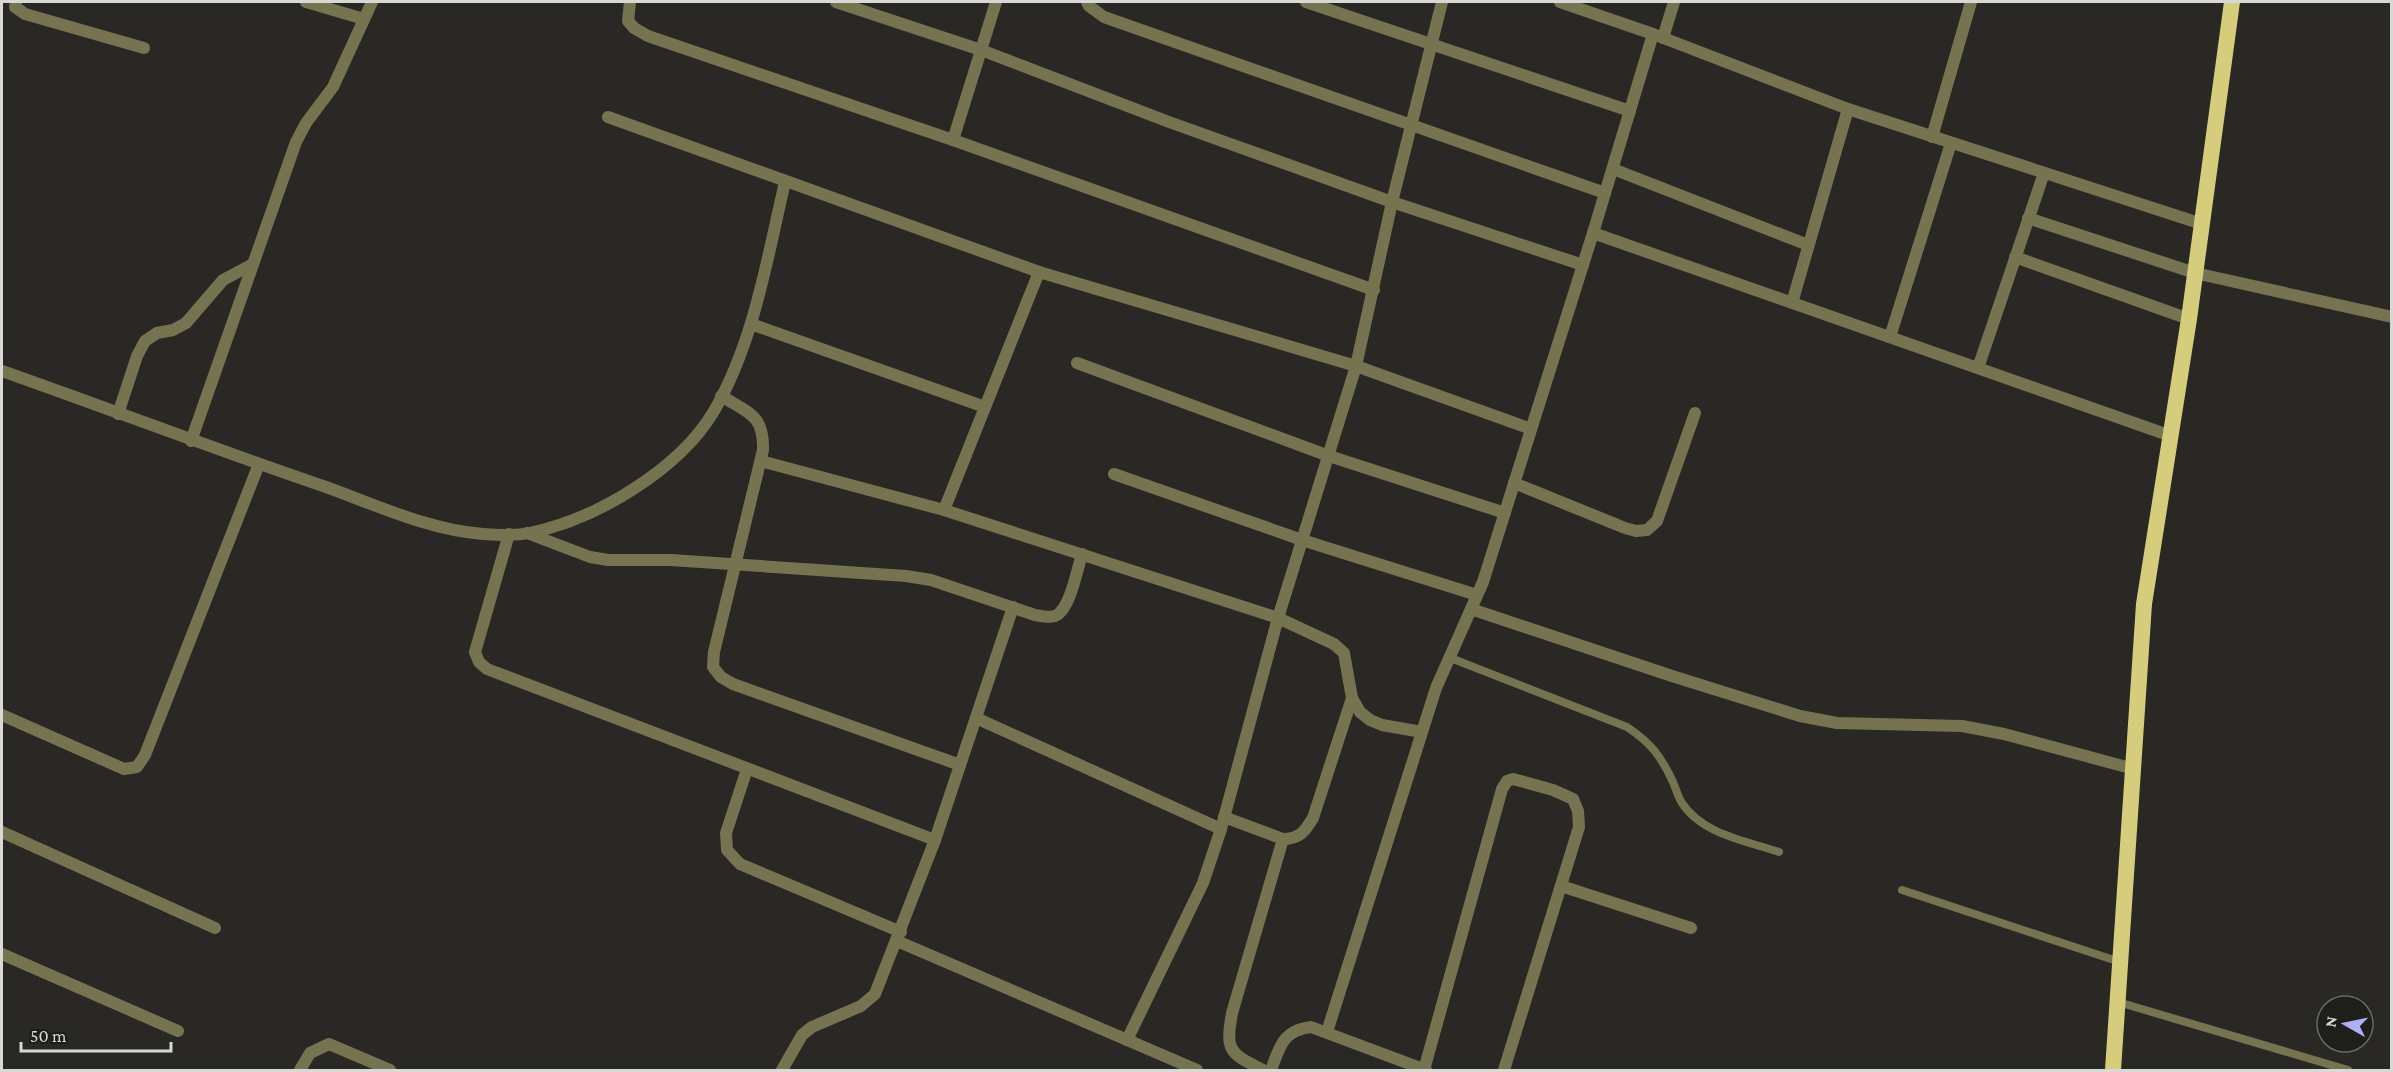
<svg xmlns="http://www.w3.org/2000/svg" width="2393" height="1072" viewBox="0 0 2393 1072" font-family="'Crimson Pro',serif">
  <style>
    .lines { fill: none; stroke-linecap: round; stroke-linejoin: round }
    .service { stroke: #767351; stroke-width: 8 }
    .minor { stroke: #767351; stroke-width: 12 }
    .tertiary { stroke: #767351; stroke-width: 12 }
    .trunk { stroke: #d5cc7c; stroke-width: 16 }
  </style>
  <rect width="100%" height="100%" fill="#292824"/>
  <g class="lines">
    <g class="service">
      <path d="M1448,657L1627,727C1651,743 1661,756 1673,782C1676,789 1678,797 1682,803C1702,834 1746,841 1779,852"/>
      <polyline points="1902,890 2120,962"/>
      <polyline points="2118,1002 2348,1070"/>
    </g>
    <g class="minor">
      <polyline points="16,2 15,7 25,14 144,48"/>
      <polyline points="306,2 364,19"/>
      <polyline points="630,2 628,21 634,28 648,36 953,140 1374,290"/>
      <polyline points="836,2 981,50 1169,122 1392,202 1583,265"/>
      <polyline points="1087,2 1089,6 1104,17 1605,193"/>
      <polyline points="1306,2 1630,111"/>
      <polyline points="1560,2 1653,34 1848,109 2202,224"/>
      <polyline points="1663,38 1674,2"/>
      <polyline points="608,117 1039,272 1356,366 1531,429"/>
      <polyline points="1932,137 1971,2"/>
      <polyline points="953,140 996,2"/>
      <polyline points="1613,169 1808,245"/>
      <polyline points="2028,218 2195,273"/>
      <polyline points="1593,233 2171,436"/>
      <polyline points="2015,257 2189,319"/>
      <polyline points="1792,303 1848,109"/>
      <polyline points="751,324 985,407"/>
      <polyline points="1890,337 1951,143"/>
      <polyline points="1077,363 1329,456 1505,513"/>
      <polyline points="1978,368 2044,173"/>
      <path d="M2,371C110,409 217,450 326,487C376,505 429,530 483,534C497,535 515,536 529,533C595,520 679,470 714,411C754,342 767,259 785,182"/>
      <path d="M721,396C749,413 764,415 763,450L714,652L713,667L721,677L733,684L960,765"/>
      <polyline points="118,414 137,356 145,341 157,333 173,330 186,323 223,280 253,264"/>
      <polyline points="191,441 296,142 306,123 333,87 372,2"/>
      <polyline points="761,461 944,510 1278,618 1334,644 1344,653 1352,698 1360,712 1370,720 1382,725 1422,732"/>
      <polyline points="1114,474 1302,540 1477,595"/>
      <polyline points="1514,483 1625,528 1636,531 1647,530 1657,521 1695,413"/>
      <polyline points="944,510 1039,272"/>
      <path d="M527,533L590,557L608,560H671L906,576L931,580L1035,615C1041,616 1049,618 1055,616C1070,610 1077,570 1082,554"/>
      <polyline points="509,534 475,652 479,662 487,669 935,840"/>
      <polyline points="1471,609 1672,676 1800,716 1837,723 1962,726 2004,734 2134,769"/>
      <polyline points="2,715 124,769 137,767 145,755 259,464"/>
      <polyline points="976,718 1221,829"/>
      <polyline points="747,769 726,833 727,850 740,864 901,932"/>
      <path d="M1224,817L1283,839C1300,839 1305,831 1313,818L1352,698"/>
      <polyline points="2,832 215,928"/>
      <polyline points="1561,886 1691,928"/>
      <polyline points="897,941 1197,1070"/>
      <polyline points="2,954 178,1031"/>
      <polyline points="1327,1032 1436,688 1483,582 1593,233 1653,34"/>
      <polyline points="1127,1040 1203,883 1221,829 1278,618 1356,366 1392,202 1442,2"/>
      <polyline points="300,1070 310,1053 329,1044 390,1070"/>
      <polyline points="782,1070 802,1035 812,1027 861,1006 875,994 935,840 1013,607"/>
      <path d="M1263,1070C1230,1053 1225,1052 1232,1013L1283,839"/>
      <path d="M1271,1070C1280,1046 1283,1030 1311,1027L1426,1070"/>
      <polyline points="1424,1070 1502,789 1507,781 1513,779 1553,790 1573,799 1578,811 1579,827 1504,1070"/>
    </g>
    <polyline class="tertiary" points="2195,273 2392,317"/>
    <polyline class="trunk" points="2113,1070 2144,604 2189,319 2232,2"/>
  </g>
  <rect width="2393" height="1072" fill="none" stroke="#d8d8d5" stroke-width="6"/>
  <g transform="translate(2345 1024) rotate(279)"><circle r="28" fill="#1f1f1a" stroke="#696965" stroke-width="1.5"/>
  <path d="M0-4.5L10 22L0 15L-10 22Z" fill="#adaffb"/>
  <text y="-9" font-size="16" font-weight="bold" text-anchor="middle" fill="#d8d8d5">N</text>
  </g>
  <path d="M21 1042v9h150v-9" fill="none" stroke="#d8d8d5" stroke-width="3"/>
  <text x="30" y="1042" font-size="18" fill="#d8d8d5" stroke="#1f1f1a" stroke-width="4.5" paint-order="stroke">50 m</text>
</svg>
